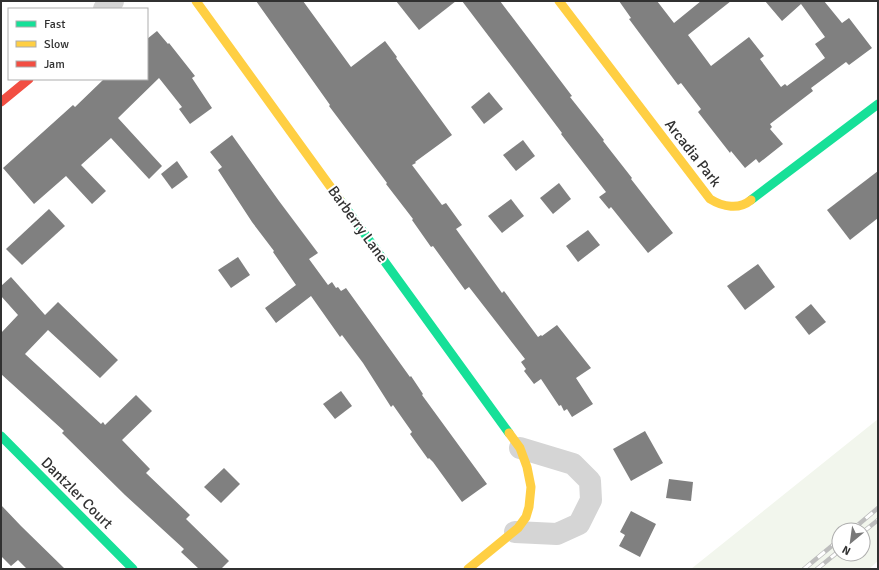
<svg xmlns="http://www.w3.org/2000/svg" width="879" height="570" viewBox="0 0 879 570" font-family="Signika,sans-serif">
  <style>
    .green { fill: #f2f6ed; fill-rule: evenodd }
    .building { fill: #808080 }
    .lines { fill: none; stroke-linecap: round; stroke-linejoin: round }
    .street { stroke: #d5d5d5; stroke-width: 22 }
    .fast { stroke: #16e098; stroke-width: 9 }
    .slow { stroke: #ffcf43; stroke-width: 9 }
    .jam { stroke: #f24e42; stroke-width: 9 }
    .rail-casing { stroke: #bdbdbd; stroke-width: 4.5 }
    .rail { stroke: #fff; stroke-width: 3; stroke-dasharray: 9; stroke-linecap: butt }
    .labels { text-anchor: middle; dominant-baseline: central; stroke-width: 4; stroke-linejoin: round; paint-order: stroke }
    .street-label { font-size: 15px; fill: #313131; stroke: #fff }
  </style>
  <rect width="100%" height="100%" fill="#fff"/>
  <path class="green" d="M878,419V561L869,569H691ZM839,530H863V554H839Z"/>
  <g class="building">
    <polygon points="256,1 303,1 351,67 385,41 397,57 396,58 452,135 415,162 416,163 412,165 442,205 446,203 462,225 456,229 502,293 504,291 538,337 541,335 542,336 557,325 591,368 576,378 593,404 572,417 567,409 564,411 561,405 559,406 541,379 534,384 524,371 526,369 521,362 525,359 469,287 465,290 433,246 431,247 412,220 413,219 386,184 387,183 329,106 330,105"/>
    <polygon points="396,1 456,1 419,30"/>
    <polygon points="462,1 500,1 572,96 570,97 604,140 603,141 632,178 631,179 673,233 648,253 611,207 609,209 599,197 606,192 561,134 562,133 525,84"/>
    <polygon points="619,1 657,1 674,23 701,1 731,1 688,35 711,66 749,37 764,56 760,59 781,87 785,84 787,86 825,58 815,44 825,37 801,4 782,21 765,1 824,1 842,23 849,18 872,48 849,65 846,62 811,88 813,91 770,124 772,127 770,129 783,144 759,163 756,159 745,168 731,151 730,153 698,112 701,109 681,83 678,85 629,19 631,18"/>
    <polygon points="157,31 168,44 169,43 195,76 192,78 212,108 190,124 179,109 182,107 159,78 118,118 162,166 149,179 111,138 81,165 106,191 92,204 66,176 34,204 3,168 73,105 75,107 104,79 147,79 147,39"/>
    <polygon points="489,92 503,109 484,124 471,107"/>
    <polygon points="232,135 279,201 318,253 309,259 328,285 332,282 336,288 338,287 341,291 346,288 410,377 411,376 423,394 422,395 487,484 462,502 433,462 429,458 428,459 410,434 412,432 393,405 391,407 363,363 342,335 340,337 311,296 276,323 265,308 296,285 273,252 274,251 252,222 218,170 222,167 210,152"/>
    <polygon points="523,140 535,156 516,171 503,155"/>
    <polygon points="177,161 188,177 172,189 161,174"/>
    <polygon points="878,171 878,218 850,240 827,210"/>
    <polygon points="559,183 571,199 553,214 540,198"/>
    <polygon points="511,199 524,216 502,233 488,216"/>
    <polygon points="49,209 65,226 22,265 6,249"/>
    <polygon points="588,230 600,245 578,262 566,246"/>
    <polygon points="238,257 250,275 231,288 218,270"/>
    <polygon points="758,264 775,287 745,310 727,286"/>
    <polygon points="11,277 45,315 58,302 118,360 100,378 48,330 25,354 101,424 103,422 105,425 136,395 152,411 122,440 150,469 146,473 190,515 186,519 229,561 221,569 199,569 181,552 184,549 125,495 62,433 64,431 1,374 1,333 18,315 1,296 1,286"/>
    <polygon points="811,304 826,322 809,335 795,317"/>
    <polygon points="341,391 352,406 335,419 323,404"/>
    <polygon points="645,431 663,463 631,481 613,449"/>
    <polygon points="224,468 240,484 221,503 204,487"/>
    <polygon points="669,479 693,482 691,501 666,498"/>
    <polygon points="1,505 21,526 65,569 27,569 18,560 11,566 1,556"/>
    <polygon points="631,511 656,524 640,557 619,546 625,535 620,532"/>
  </g>
  <g class="lines">
    <g class="street">
      <polyline points="104,9 113,1"/>
      <polyline points="515,532 557,534 579,524 591,500 590,481 573,464 520,448"/>
    </g>
    <g class="fast">
      <polyline points="340,200 509,433"/>
      <polyline points="751,200 878,104"/>
      <polyline points="1,436 133,569"/>
    </g>
    <g class="slow">
      <polyline points="196,1 340,200"/>
      <path d="M559,1L710,199C723,207 739,210 751,200"/>
      <polyline points="468,569 518,528 526,517 529,507 531,487 527,467 520,448 509,433"/>
    </g>
    <polyline class="jam" points="1,102 29,79"/>
    <g class="rail-casing">
      <g id="rail">
        <polyline points="852,530 878,508"/>
        <polyline points="863,532 878,520"/>
        <polyline points="804,569 839,540"/>
        <polyline points="817,569 839,551"/>
      </g>
    </g>
    <use href="#rail" class="rail"/>
  </g>
  <g class="labels">
    <g class="street-label">
      <text transform="translate(693 153) rotate(52)">Arcadia Park</text>
      <text transform="translate(358 224) rotate(54)">Barberry Lane</text>
      <text transform="translate(77 493) rotate(45)">Dantzler Court</text>
    </g>
  </g>
  <rect width="879" height="570" fill="none" stroke="#313131" stroke-width="4"/>
  <rect x="8" y="8" width="140" height="72" fill="#ffffff" stroke="#adadad"/>
  <rect x="16" y="21" width="20" height="6" fill="#16e098" stroke="#adadad"/>
  <text x="44" y="28" font-size="12" fill="#313131">Fast</text>
  <rect x="16" y="41" width="20" height="6" fill="#ffcf43" stroke="#adadad"/>
  <text x="44" y="48" font-size="12" fill="#313131">Slow</text>
  <rect x="16" y="61" width="20" height="6" fill="#f24e42" stroke="#adadad"/>
  <text x="44" y="68" font-size="12" fill="#313131">Jam</text>
  <g transform="translate(851 542) rotate(209)"><circle r="19" fill="#ffffff" stroke="#adadad"/>
  <path d="M0-3L7 15L0 10L-7 15Z" fill="#797979"/>
  <text y="-6" font-size="11" font-weight="bold" text-anchor="middle" fill="#313131">N</text>
  </g>
</svg>
